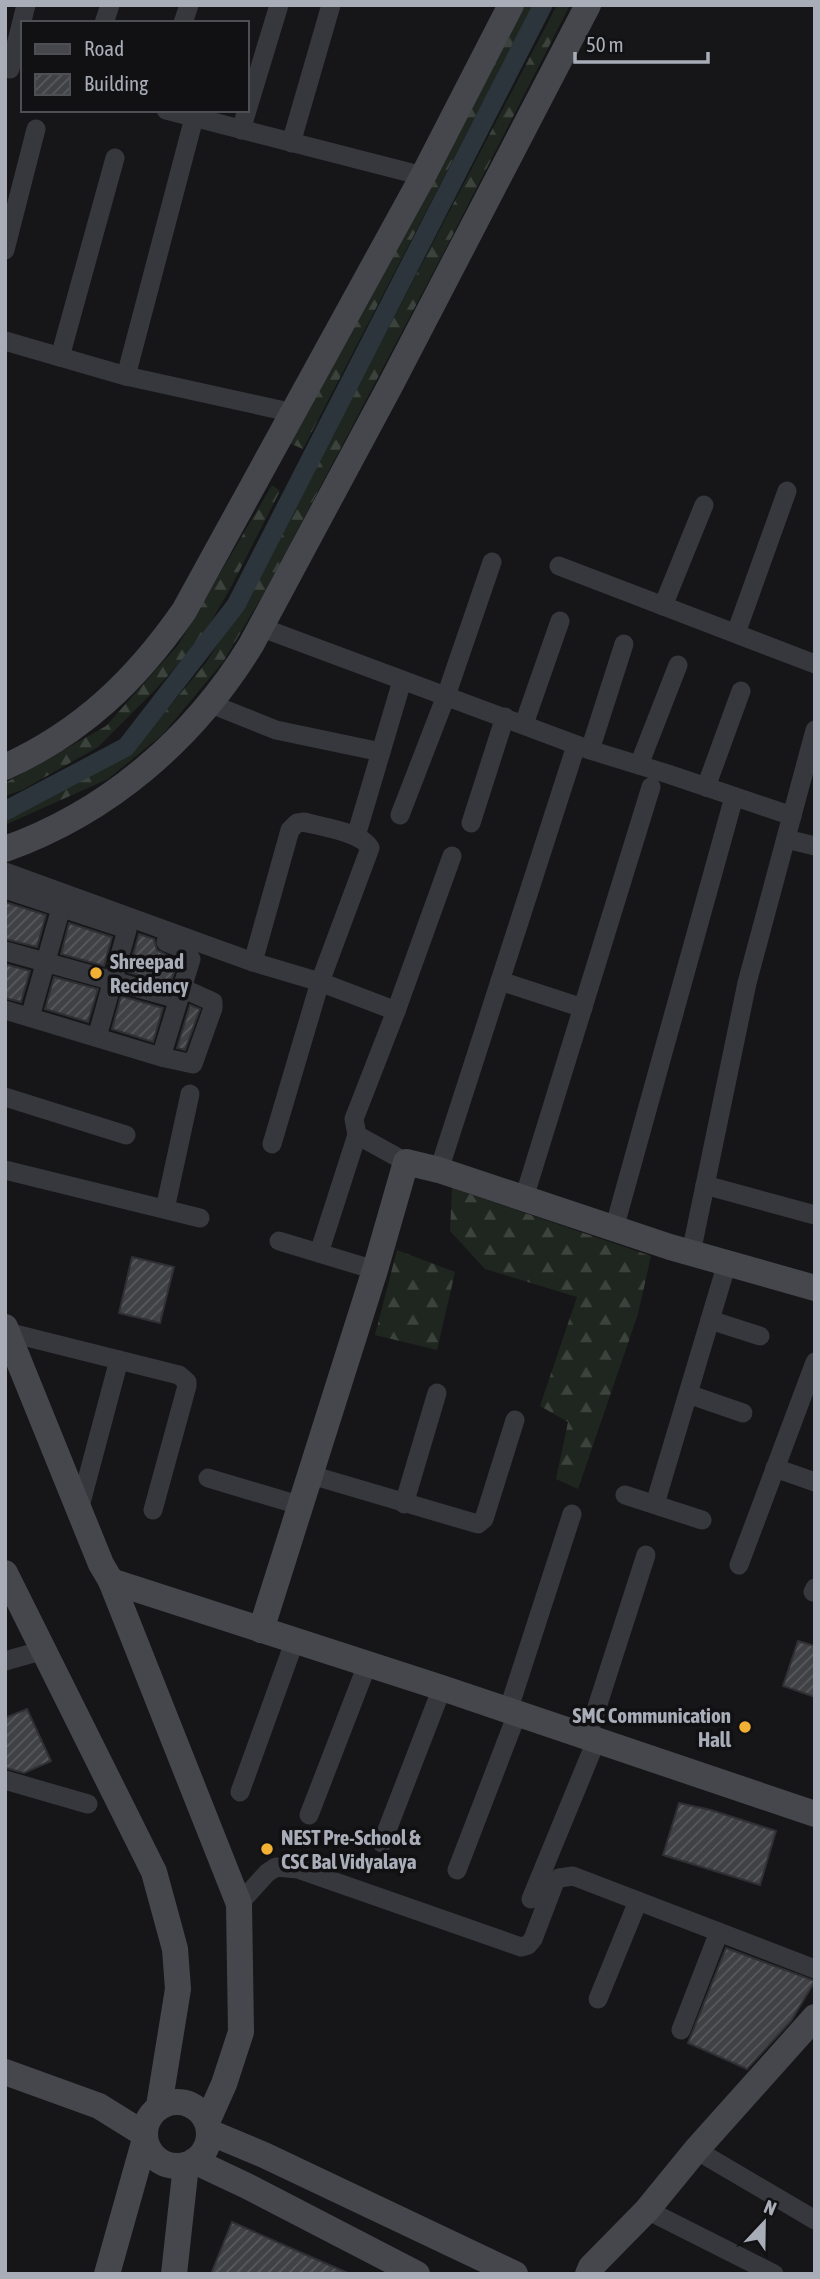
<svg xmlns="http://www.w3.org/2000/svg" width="820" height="2279" viewBox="0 0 820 2279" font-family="'Asap Condensed',sans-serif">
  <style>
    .forest { fill: url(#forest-firs) }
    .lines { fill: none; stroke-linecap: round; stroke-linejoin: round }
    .canal { stroke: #2c353c; stroke-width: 19 }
    .building { fill: url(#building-hatch); stroke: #303034; stroke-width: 2 }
    .street { stroke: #37383d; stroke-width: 19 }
    .secondary { stroke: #45474d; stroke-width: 26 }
    .poi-dot { fill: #f2b134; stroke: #111113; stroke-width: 2.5 }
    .labels { text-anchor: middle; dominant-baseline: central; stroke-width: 7; stroke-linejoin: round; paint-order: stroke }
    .poi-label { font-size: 21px; font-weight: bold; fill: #a8adb8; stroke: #111113; text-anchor: start }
  </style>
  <defs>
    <pattern id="forest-firs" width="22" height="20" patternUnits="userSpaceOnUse" patternTransform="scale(1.75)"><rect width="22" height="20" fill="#1e261f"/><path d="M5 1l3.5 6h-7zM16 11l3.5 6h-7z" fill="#3c433d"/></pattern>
    <pattern id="building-hatch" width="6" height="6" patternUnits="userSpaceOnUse" patternTransform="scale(1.75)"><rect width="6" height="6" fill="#404145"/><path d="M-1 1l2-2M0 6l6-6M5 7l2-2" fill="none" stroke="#595a5e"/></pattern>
  </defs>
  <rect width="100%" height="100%" fill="#161618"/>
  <g class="forest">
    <polygon points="520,5 533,5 303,449 289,443"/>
    <polygon points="557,5 570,5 445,250 267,588 223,662 163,734 108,779 5,825 5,817 121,756 154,725 205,664 241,608 282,532"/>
    <polygon points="272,485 280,491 231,587 201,639 155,690 98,747 22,790 5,796 5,783 106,726 178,645"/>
    <polygon points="452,1188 651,1256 638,1314 578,1489 556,1479 568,1422 540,1406 577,1297 485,1269 450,1231"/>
    <polygon points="397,1250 455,1272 437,1350 375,1335"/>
  </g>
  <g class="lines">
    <polyline class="canal" points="5,811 126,747 236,605 543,5"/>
  </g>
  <g class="building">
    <polygon points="5,902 46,915 37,947 5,939"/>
    <polygon points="69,923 112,937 104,966 61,954"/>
    <polygon points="139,934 154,939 157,950 178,961 170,984 128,972"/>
    <polygon points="5,964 30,971 21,1002 5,998"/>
    <polygon points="54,977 98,989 88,1022 45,1009"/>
    <polygon points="121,996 163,1008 153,1042 112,1029"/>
    <polygon points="190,1005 200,1009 185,1050 177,1048"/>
    <polygon points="132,1257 174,1267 160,1323 119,1313"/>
    <polygon points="798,1641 815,1646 815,1697 783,1686"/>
    <polygon points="27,1709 51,1761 24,1773 6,1768 5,1766 5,1718"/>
    <polygon points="679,1803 711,1810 776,1831 760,1885 663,1855"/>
    <polygon points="726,1948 815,1981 791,2021 747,2069 688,2043"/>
    <polygon points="232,2222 286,2246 350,2274 211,2274"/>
  </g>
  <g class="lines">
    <g class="street">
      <polyline points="104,23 110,5"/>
      <polyline points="183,23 189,5"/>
      <polyline points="10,69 26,5"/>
      <polyline points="166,110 423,176"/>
      <polyline points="241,130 279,5"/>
      <polyline points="291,143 331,5"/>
      <polyline points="5,250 36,129"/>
      <polyline points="5,341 126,376 294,413"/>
      <polyline points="60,357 115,158"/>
      <polyline points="126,376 194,118"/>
      <polyline points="559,566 815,664"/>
      <polyline points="663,606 704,505"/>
      <polyline points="260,627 590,750 668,774 792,816"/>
      <polyline points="736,633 787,491"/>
      <polyline points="211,704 276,730 381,752"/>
      <polyline points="524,724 560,621"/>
      <polyline points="590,750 624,644"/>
      <polyline points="639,765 678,665"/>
      <polyline points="706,787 741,691"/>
      <polyline points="400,815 446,696 492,562"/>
      <polyline points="471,823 505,717"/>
      <polyline points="356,836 402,681"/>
      <polyline points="786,839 815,846"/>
      <polyline points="5,872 253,962 320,982 396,1011"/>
      <polyline points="5,889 117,926"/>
      <polyline points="5,951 178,999"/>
      <path d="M253,962L290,830L297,823L304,822C322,827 361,832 370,848L320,982L272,1144"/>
      <polyline points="500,981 583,1008"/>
      <polyline points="5,1010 161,1057 193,1064 213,1008 213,1002 182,988"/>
      <polyline points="30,1017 61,908"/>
      <polyline points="97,1037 127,930"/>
      <polyline points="161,1057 191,959 185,950 166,942"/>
      <polyline points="5,1097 126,1135"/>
      <polyline points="406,1162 357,1135 354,1119 396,1011 452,856"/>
      <polyline points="5,1170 200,1218"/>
      <polyline points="439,1170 574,752"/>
      <polyline points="705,1185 815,1215"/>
      <polyline points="524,1198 651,787"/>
      <polyline points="165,1209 190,1094"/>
      <polyline points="614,1229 734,797"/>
      <polyline points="279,1241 375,1270"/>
      <polyline points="319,1253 357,1135"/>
      <polyline points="691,1253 747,983 815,730"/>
      <polyline points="710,1320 760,1336"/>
      <polyline points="7,1332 179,1375 187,1382 187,1386 153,1510"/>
      <polyline points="688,1394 743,1413"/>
      <polyline points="775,1468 815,1482"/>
      <polyline points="311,1475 478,1524 484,1519 515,1420"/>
      <polyline points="208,1478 302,1506"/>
      <polyline points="625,1495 702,1520"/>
      <polyline points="404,1504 437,1393"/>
      <polyline points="655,1504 727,1263"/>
      <polyline points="79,1510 119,1360"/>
      <polyline points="739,1565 815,1362"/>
      <polyline points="813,1592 815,1588"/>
      <polyline points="5,1661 44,1650"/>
      <polyline points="508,1711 572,1514"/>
      <polyline points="587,1738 646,1555"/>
      <polyline points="5,1780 88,1804"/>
      <polyline points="240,1792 295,1640"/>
      <polyline points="309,1815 367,1665"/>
      <polyline points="382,1843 442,1688"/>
      <polyline points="457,1870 517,1714"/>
      <polyline points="531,1899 596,1741"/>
      <polyline points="239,1904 267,1873 276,1867 298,1869 521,1947 528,1945 533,1939 554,1884 559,1878 573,1876 815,1969"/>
      <polyline points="598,1999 638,1901"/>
      <polyline points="681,2030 719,1932"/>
      <polyline points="696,2150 815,2220"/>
      <polyline points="647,2210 774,2274"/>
    </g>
    <g class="secondary">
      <path d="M5,767C82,732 136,680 184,611L423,176L511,5"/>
      <path d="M5,849C109,812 194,738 251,645L390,386L588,5"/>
      <polyline points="5,1327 101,1564 111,1581 239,1904 241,2032 224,2084 207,2122"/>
      <polyline points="5,1573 154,1872 175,1949 178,1989 159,2106"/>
      <polyline points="111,1581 442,1688 815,1814"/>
      <polyline points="261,1630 375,1270 406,1162 439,1170 670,1247 815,1288"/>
      <polyline points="5,2072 99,2106 144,2134"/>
      <circle cx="177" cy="2134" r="32"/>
      <polyline points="209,2132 264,2155 515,2274"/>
      <polyline points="194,2161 247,2186 417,2274"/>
      <polyline points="107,2274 145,2139"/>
      <polyline points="174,2274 186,2165"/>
      <polyline points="588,2274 591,2267 647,2210 696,2150 815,2017"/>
    </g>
  </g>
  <g class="poi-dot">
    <circle cx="96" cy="973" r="7"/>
    <circle cx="745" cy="1727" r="7"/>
    <circle cx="267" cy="1849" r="7"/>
  </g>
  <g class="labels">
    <g class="poi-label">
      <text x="110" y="961">Shreepad<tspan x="110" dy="24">Recidency</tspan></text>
      <text x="731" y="1715" text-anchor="end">SMC Communication<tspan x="731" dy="24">Hall</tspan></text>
      <text x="281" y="1837">NEST Pre-School &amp;<tspan x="281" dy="24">CSC Bal Vidyalaya</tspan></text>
    </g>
  </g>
  <rect width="820" height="2279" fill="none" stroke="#a8adb8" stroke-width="14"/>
  <rect x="21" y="21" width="228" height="91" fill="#111113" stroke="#4d4f55" stroke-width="2"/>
  <rect x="35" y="44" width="35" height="10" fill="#45474d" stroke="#4d4f55" stroke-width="2"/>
  <text x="84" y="56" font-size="21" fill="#a8adb8">Road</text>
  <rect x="35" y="74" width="35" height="21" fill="url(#building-hatch)" stroke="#4d4f55" stroke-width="2"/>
  <text x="84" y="91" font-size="21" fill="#a8adb8">Building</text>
  <g transform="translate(764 2223) rotate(22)" stroke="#111113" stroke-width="5" paint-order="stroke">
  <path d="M0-5L12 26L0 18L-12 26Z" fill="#a8adb8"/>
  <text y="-10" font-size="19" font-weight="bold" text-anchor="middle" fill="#a8adb8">N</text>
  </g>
  <path d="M575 52v10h133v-10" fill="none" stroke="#a8adb8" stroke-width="3.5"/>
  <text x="586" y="52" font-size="21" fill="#a8adb8" stroke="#111113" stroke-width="5" paint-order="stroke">50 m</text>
</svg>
